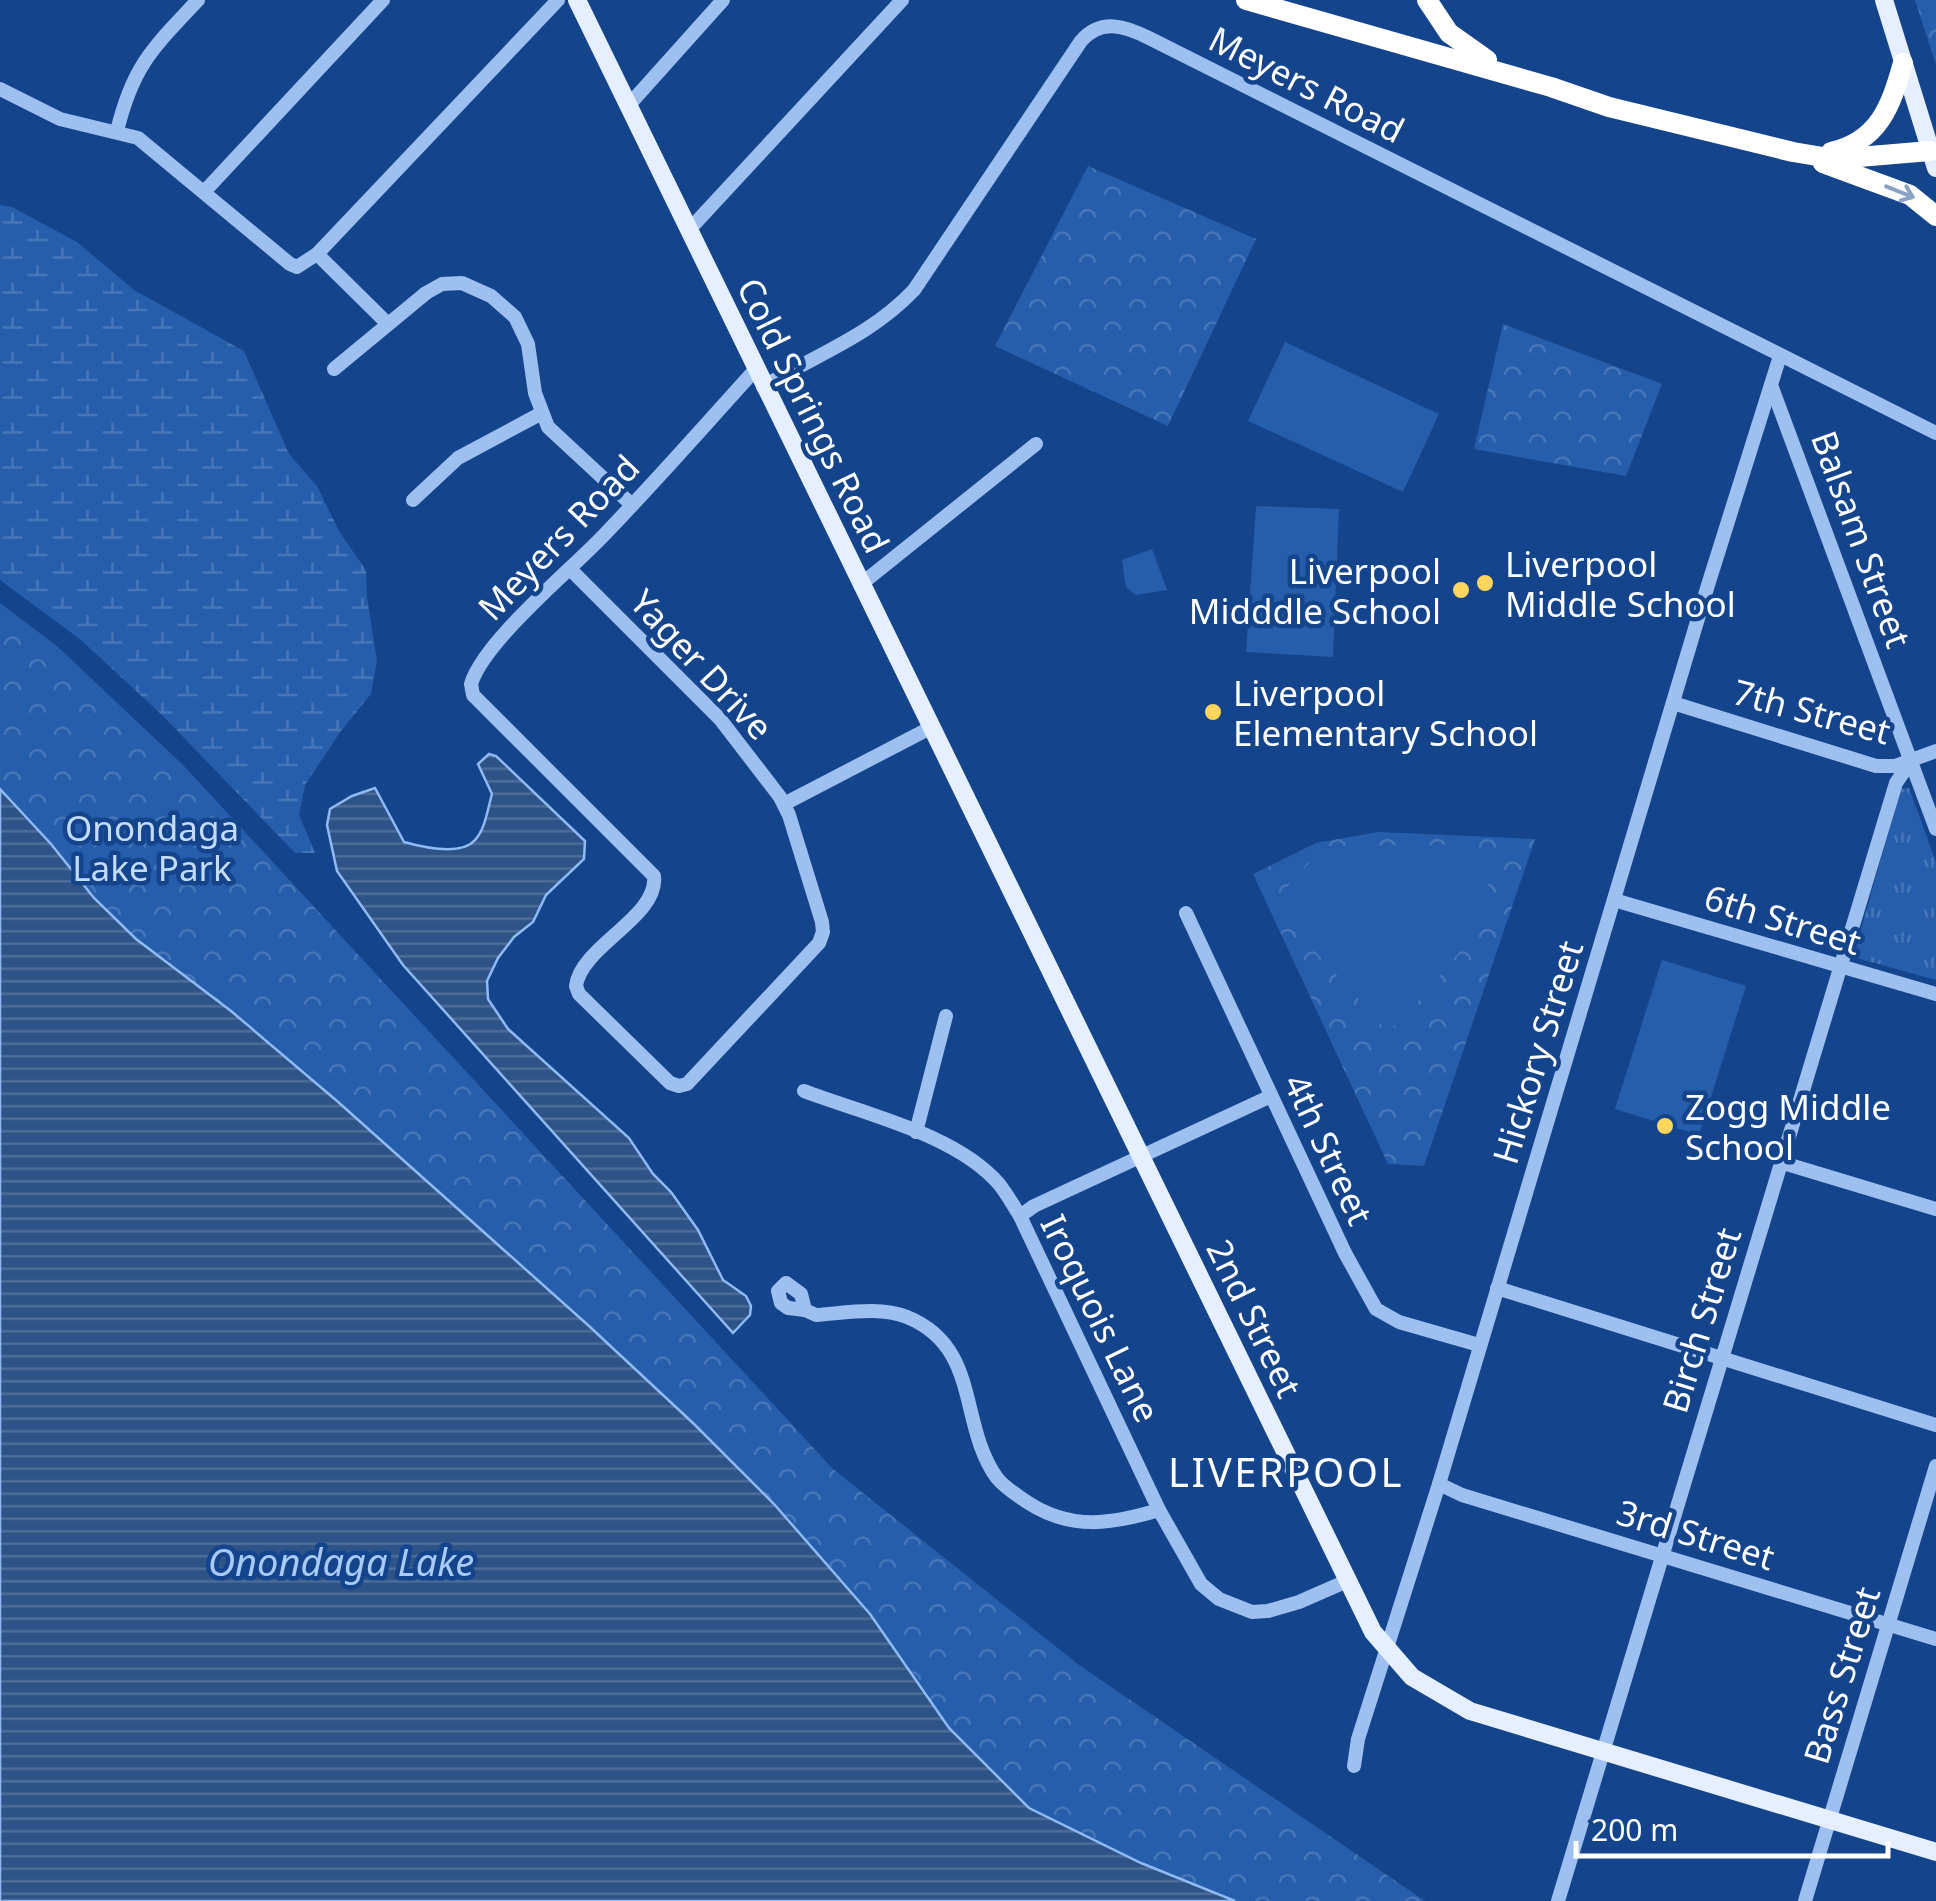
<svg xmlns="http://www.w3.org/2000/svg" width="1936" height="1901" viewBox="0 0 1936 1901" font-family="'Noto Sans',sans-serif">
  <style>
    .grass { fill: url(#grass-tufts) }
    .forest { fill: url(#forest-crowns) }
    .wetland { fill: url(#wetland-marsh) }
    .garden { fill: #265eab }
    .water { fill: url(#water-rules); stroke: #8fbaf3; stroke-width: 2.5 }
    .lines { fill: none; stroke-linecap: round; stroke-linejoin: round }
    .minor { stroke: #9dc0f0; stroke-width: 14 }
    .major { stroke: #e6efff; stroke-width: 18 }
    .highway { stroke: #fff; stroke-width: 20 }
    .oneway { stroke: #8aa2c6 }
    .poi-dot { fill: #ffd55c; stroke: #14448c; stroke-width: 4 }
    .labels { text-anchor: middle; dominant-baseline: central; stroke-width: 9; stroke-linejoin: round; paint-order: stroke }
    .street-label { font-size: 35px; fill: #fff; stroke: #14448c }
    .poi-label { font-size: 35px; fill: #fff; stroke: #14448c; text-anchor: start }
    .park-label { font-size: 35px; fill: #c3dbfc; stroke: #14448c }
    .water-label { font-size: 38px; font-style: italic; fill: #a8caf7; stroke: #14448c }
    .quarter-label { font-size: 40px; letter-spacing: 2.5px; fill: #fff; stroke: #14448c }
  </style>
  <defs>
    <pattern id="grass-tufts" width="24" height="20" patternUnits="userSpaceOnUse" patternTransform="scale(2.5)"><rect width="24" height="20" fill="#265eab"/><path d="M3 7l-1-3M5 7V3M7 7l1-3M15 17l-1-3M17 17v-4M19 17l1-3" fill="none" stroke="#4776b8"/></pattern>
    <pattern id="forest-crowns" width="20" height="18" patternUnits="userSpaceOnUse" patternTransform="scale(2.5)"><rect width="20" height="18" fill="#265eab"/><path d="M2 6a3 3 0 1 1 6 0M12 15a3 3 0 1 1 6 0" fill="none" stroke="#4776b8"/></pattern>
    <pattern id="wetland-marsh" width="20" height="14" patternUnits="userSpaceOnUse" patternTransform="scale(2.5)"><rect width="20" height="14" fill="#265eab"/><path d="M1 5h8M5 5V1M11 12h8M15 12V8" fill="none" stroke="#4776b8"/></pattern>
    <pattern id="water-rules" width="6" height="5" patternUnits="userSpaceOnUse" patternTransform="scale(2.5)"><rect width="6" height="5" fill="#2e5387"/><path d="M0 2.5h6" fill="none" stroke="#4d6d99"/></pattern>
  </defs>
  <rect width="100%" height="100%" fill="#14448c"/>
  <polygon class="grass" points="1909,788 1936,862 1936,980 1853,957 1901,789"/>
  <g class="forest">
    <polygon points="1915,0 1936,0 1936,65"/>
    <polygon points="1088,166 1256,239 1168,426 995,346"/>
    <polygon points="1503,324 1662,384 1626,476 1474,449"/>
    <polygon points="0,603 58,647 184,766 833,1469 1079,1665 1425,1901 1235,1901 1141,1863 1029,1808 949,1728 870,1614 774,1504 694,1424 589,1326 337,1101 231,1011 136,939 93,898 51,844 0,789"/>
    <polygon points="1378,832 1535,839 1424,1166 1388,1164 1253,874 1316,843"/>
  </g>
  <polygon class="wetland" points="0,205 12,207 77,242 134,290 244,351 289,454 317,486 340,533 366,570 367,597 377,661 371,694 341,731 305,785 299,815 315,853 295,853 162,715 81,640 0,580"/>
  <g class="garden">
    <polygon points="1285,342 1439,414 1403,492 1248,421"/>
    <polygon points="1256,506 1339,509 1333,657 1246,652"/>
    <polygon points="1152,549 1167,590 1136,595 1126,587 1122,560"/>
    <polygon points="1457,845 1501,902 1398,1026 1382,1025 1272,904 1324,846"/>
    <polygon points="1662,960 1746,986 1699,1135 1615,1109"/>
  </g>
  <g class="water">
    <path d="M489,754L496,756L585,841L584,859L546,895L533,922L514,937L498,958L487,981L488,999L508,1029L629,1138L653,1174L671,1192L698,1230L723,1280L746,1296L751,1306L750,1315L733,1333L403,965L337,871L327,825L330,809L352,796L375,788L404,842C422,847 461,856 475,840C485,830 488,808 492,794L478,764Z"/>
    <polygon points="0,789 51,844 94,898 136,939 231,1011 337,1101 589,1326 694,1424 774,1504 870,1614 949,1728 1029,1808 1141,1863 1235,1901 0,1901"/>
  </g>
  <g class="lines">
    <g class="minor">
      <polyline points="0,89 60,119 138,138 290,264 297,267 317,254 558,0"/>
      <polyline points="628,106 723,0"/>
      <path d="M117,131C133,65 153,48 198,0"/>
      <polyline points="204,192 383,0"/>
      <polyline points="688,231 902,0"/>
      <polyline points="317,254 388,324"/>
      <polyline points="334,369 426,293 442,284 462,283 491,296 515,317 528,344 535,393 548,427 632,505"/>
      <polyline points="1771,385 1936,829"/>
      <path d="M763,387C817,354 869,337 914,290L1081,41C1101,18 1125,26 1149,38L1936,433"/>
      <polyline points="413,500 458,458 540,414"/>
      <path d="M570,569L720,719L780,797L789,815L822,922L823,932L819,943L687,1084L679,1086L670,1083L579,994L576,986C581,946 659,917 654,876L473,695L471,684C484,641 571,570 604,535C656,481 705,425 755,370"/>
      <polyline points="860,585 1036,444"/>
      <polyline points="1673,703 1876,766 1895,766 1936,751"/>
      <polyline points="784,804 932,727"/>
      <polyline points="1614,900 1936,994"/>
      <polyline points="1186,913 1345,1253 1376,1309 1399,1322 1479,1345"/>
      <path d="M804,1091C864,1114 956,1134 999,1184C1007,1194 1013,1205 1020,1216L1159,1510L1201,1584L1219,1599L1252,1612L1268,1611L1299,1602L1347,1581"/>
      <polyline points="916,1132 946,1016"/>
      <polyline points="1780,1162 1936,1209"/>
      <polyline points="1020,1216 1034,1206 1271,1096"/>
      <polygon points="786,1283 801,1294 805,1310 788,1308 781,1303 778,1291"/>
      <polyline points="1497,1288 1936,1425"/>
      <path d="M805,1310L816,1315C845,1313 880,1306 907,1317C981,1347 958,1424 997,1478C1005,1488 1017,1495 1027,1502C1071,1531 1112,1524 1159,1510"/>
      <polyline points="1439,1484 1462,1495 1936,1639"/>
      <polyline points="1354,1766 1358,1739 1439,1484 1708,585 1780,356"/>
      <polyline points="1558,1901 1896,783 1911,761"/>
      <polyline points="1805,1901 1936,1466"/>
    </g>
    <g class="major">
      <polyline points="577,0 1373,1632 1412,1677 1470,1711 1936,1852"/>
      <polyline points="1884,0 1936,168"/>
    </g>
    <g class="highway">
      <polyline points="1246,0 1551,87 1609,107 1793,152 1835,159 1930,151"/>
      <polyline points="1427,0 1449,33 1487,60"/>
      <path d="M1831,152C1879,141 1891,106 1903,63"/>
      <polyline points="1823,163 1910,195 1936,216"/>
    </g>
  </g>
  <defs><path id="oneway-shaft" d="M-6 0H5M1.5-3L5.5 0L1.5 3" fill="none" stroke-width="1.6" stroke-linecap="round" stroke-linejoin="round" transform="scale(2.5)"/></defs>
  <use class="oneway" href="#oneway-shaft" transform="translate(1900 192) rotate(22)"/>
  <g class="poi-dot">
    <circle cx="1485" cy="583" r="10"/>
    <circle cx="1461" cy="590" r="10"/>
    <circle cx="1213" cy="712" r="10"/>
    <circle cx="1665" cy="1126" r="10"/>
  </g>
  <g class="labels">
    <g class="street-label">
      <text transform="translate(1307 84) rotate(27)">Meyers Road</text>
      <text transform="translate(814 415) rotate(64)">Cold Springs Road</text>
      <text transform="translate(558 537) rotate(-46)">Meyers Road</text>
      <text transform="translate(1862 539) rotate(70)">Balsam Street</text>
      <text transform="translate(702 664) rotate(47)">Yager Drive</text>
      <text transform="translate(1812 711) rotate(15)">7th Street</text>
      <text transform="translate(1783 919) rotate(17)">6th Street</text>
      <text transform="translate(1537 1052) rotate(-73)">Hickory Street</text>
      <text transform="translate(1329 1149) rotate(65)">4th Street</text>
      <text transform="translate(1101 1318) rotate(64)">Iroquois Lane</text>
      <text transform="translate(1255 1318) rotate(64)">2nd Street</text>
      <text transform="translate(1701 1320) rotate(-73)">Birch Street</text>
      <text transform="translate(1696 1534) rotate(17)">3rd Street</text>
      <text transform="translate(1841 1675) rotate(-73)">Bass Street</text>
    </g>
    <g class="poi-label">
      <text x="1505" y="563">Liverpool<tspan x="1505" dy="40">Middle School</tspan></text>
      <text x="1441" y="570" text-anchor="end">Liverpool<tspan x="1441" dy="40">Midddle School</tspan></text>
      <text x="1233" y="692">Liverpool<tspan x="1233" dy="40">Elementary School</tspan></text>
      <text x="1685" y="1106">Zogg Middle<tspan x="1685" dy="40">School</tspan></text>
    </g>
    <g class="park-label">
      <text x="152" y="827">Onondaga<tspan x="152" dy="40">Lake Park</tspan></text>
    </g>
    <g class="water-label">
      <text x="341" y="1561">Onondaga Lake</text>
    </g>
    <g class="quarter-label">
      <text x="1286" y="1471">LIVERPOOL</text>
    </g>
  </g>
  <path d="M1576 1841v15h312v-15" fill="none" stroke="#ffffff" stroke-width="5"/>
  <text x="1591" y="1841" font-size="30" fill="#ffffff" stroke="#14448c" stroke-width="8" paint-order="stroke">200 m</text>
</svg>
